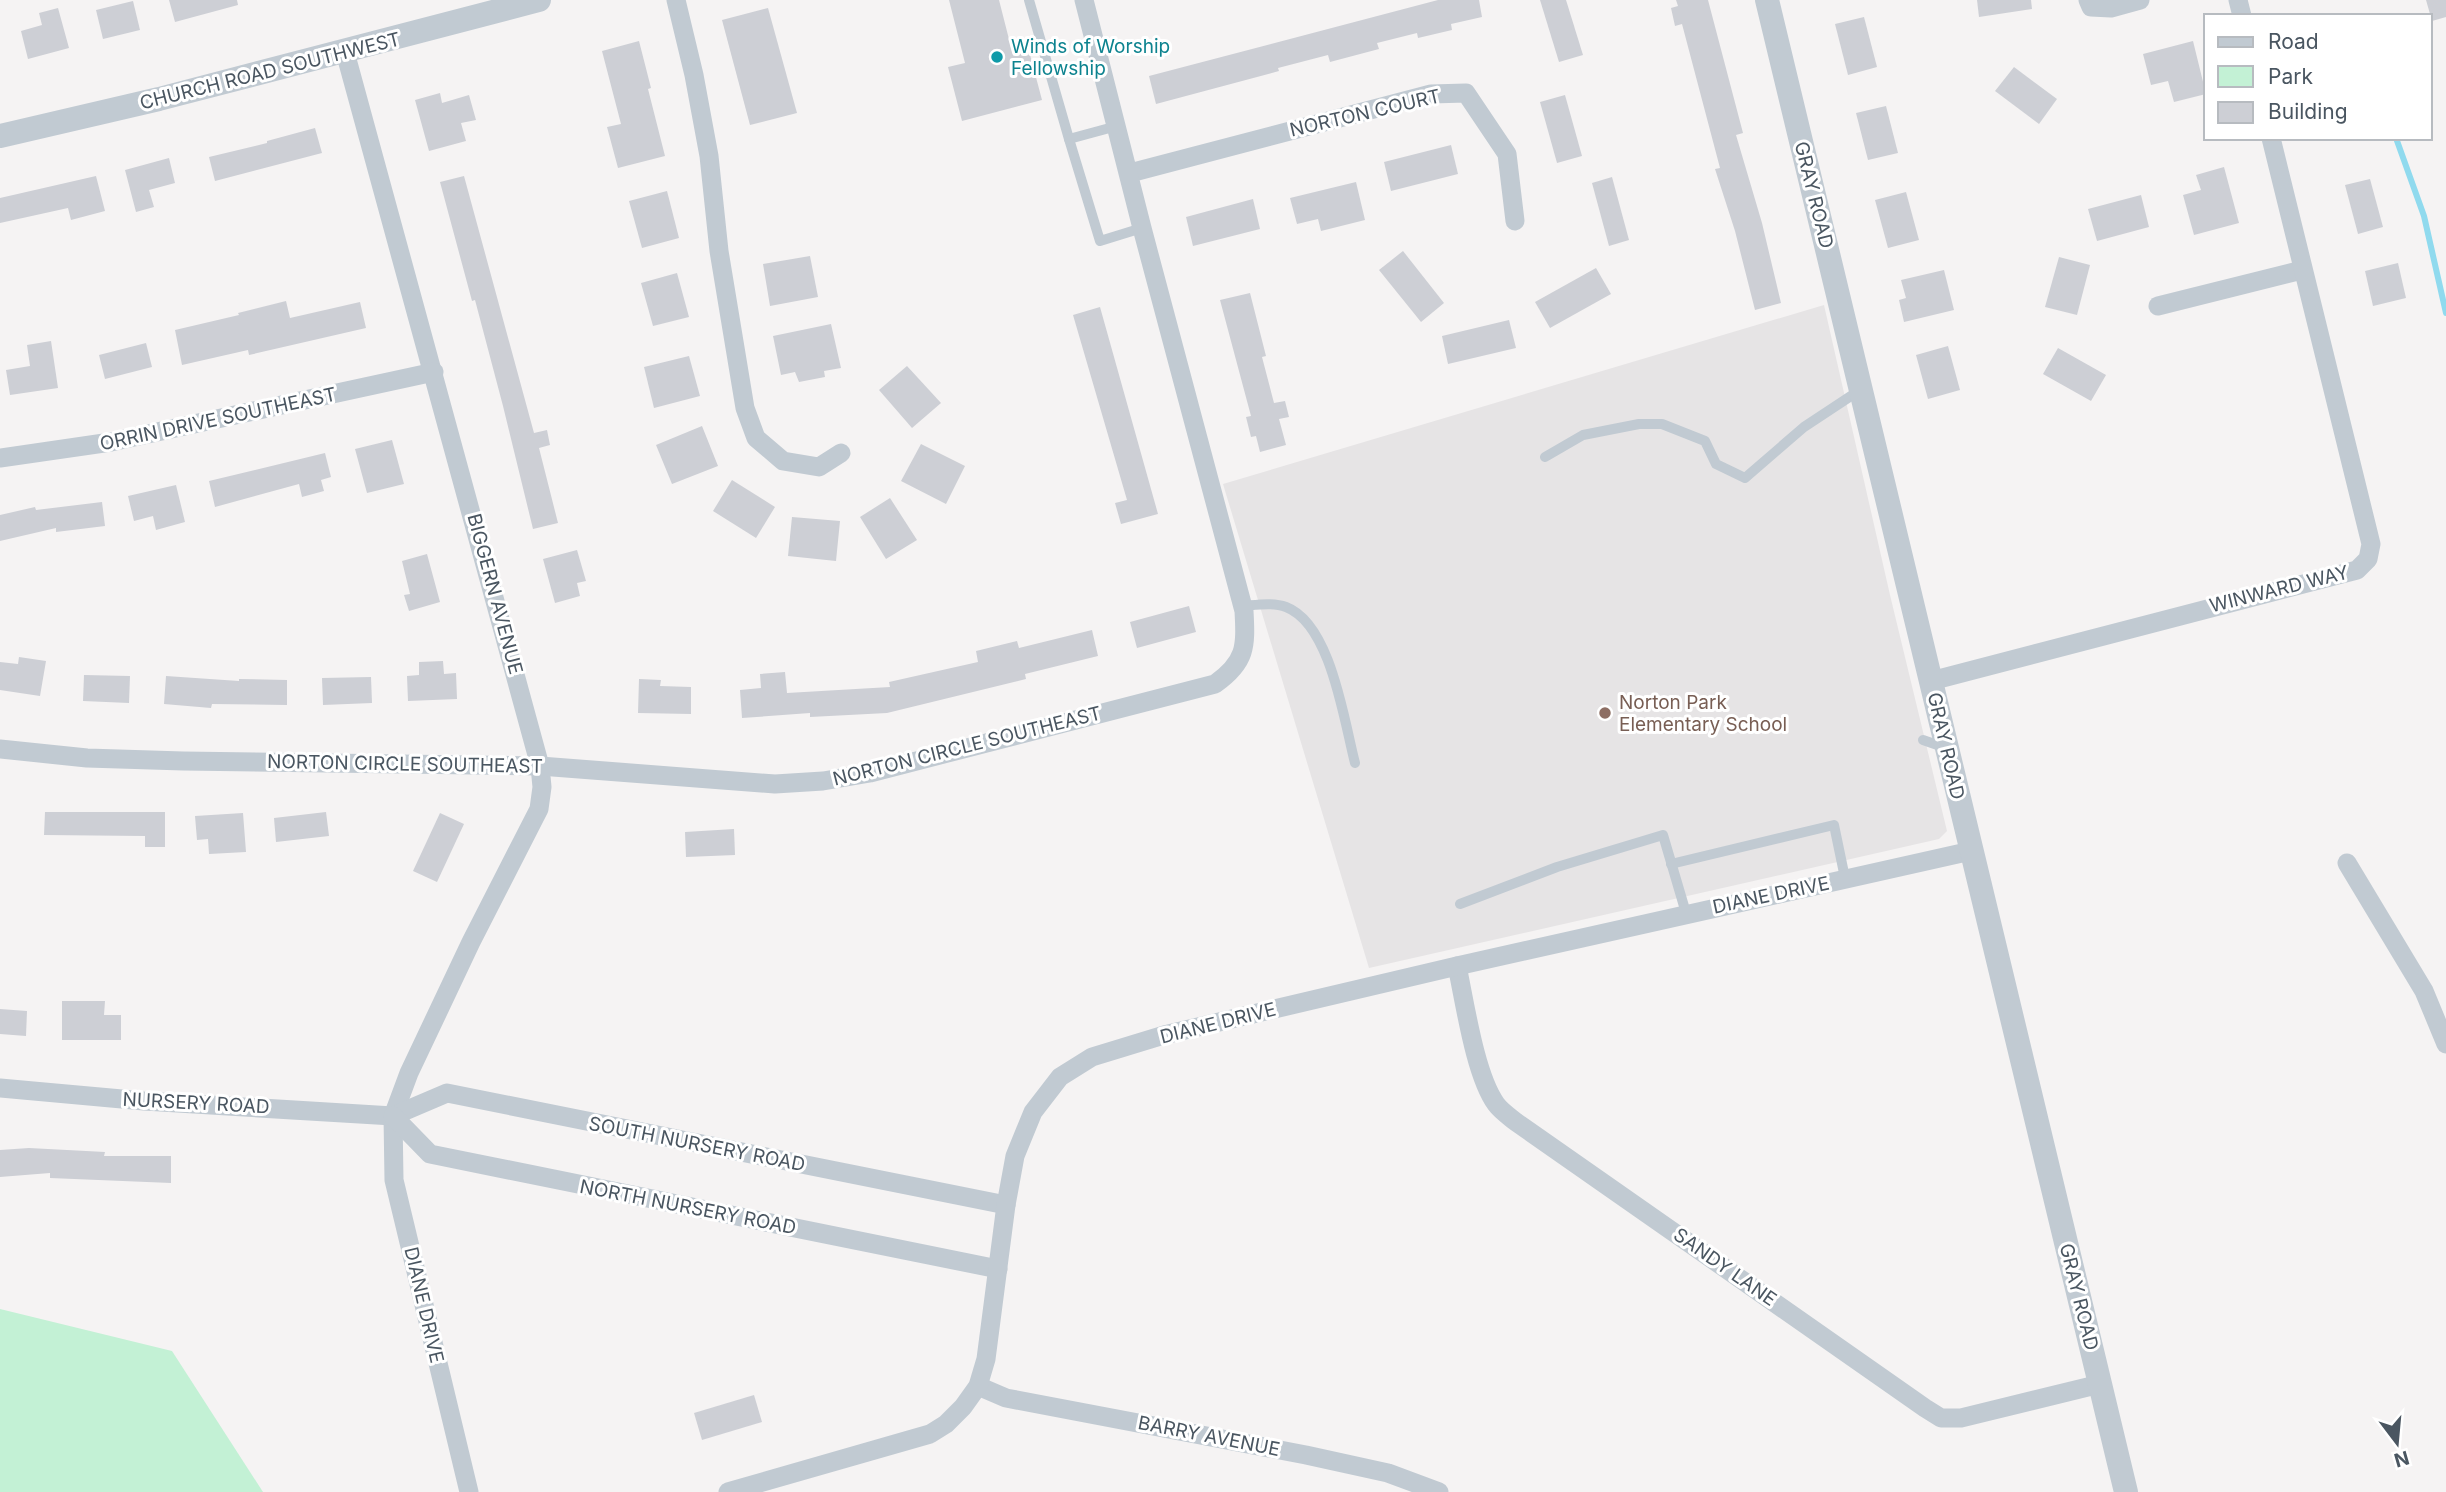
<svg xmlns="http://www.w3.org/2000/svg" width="2446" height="1492" viewBox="0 0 2446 1492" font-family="Inter,sans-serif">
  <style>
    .education { fill: #e6e4e5 }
    .green { fill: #c3f1d5 }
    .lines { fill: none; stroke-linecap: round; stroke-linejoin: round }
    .stream { stroke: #90daee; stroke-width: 6 }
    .building { fill: #cdcfd5 }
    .service { stroke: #c1cad2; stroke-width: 10 }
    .minor { stroke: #c1cad2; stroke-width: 19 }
    .tertiary { stroke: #c1cad2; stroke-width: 24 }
    .culture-dot { fill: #0f9aa8; stroke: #fff; stroke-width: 2.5 }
    .education-dot { fill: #8d6e63; stroke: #fff; stroke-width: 2.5 }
    .labels { text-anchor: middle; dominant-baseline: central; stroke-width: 6; stroke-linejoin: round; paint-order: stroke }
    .culture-label { font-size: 19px; fill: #0d838f; stroke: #fff; text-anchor: start }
    .street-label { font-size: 19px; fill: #4a5661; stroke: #fff }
    .education-label { font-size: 19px; fill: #785e54; stroke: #fff; text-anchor: start }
  </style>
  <rect width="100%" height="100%" fill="#f5f3f3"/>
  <polygon class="education" points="1824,305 1890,595 1947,831 1939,839 1369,968 1223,484"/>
  <polygon class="green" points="0,1309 172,1351 263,1492 0,1492"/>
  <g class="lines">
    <polyline class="stream" points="2396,138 2424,216 2446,313"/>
  </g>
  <g class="building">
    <polygon points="169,0 237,0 238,5 175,22"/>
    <polygon points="949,0 999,0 1012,51 1028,47 1042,100 962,121 948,67 965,63"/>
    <polygon points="1438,0 1479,0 1482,17 1451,24 1452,30 1418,38 1417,33 1377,43 1379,49 1330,62 1328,55 1278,68 1279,71 1156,104 1149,76"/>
    <polygon points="1540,0 1566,0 1583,55 1559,62"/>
    <polygon points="1676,0 1708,0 1743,133 1736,135 1762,223 1781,303 1755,310 1735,231 1715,169 1720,168 1682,24 1675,26 1671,8 1678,6"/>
    <polygon points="1977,0 2031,0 2032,9 1979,17"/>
    <polygon points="2426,0 2446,0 2446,17 2432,21"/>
    <polygon points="133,1 140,30 103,39 96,10"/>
    <polygon points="58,8 69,48 28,59 21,31 42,25 39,13"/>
    <polygon points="768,8 797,113 750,125 722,20"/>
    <polygon points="1864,17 1877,67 1848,75 1835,24"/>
    <polygon points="639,41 651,88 648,89 665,156 618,168 607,127 621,124 602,51"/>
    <polygon points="2193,41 2206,94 2174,102 2168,81 2151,85 2143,54"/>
    <polygon points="2014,67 2057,99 2039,124 1995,91"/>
    <polygon points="440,93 442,103 469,95 476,120 461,123 466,141 429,151 415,100"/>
    <polygon points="1565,95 1582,156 1557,163 1540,102"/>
    <polygon points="1886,106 1898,153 1868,160 1856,113"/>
    <polygon points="315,128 322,153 215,181 209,157 267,143 267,141"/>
    <polygon points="1451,145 1458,174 1391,191 1384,162"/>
    <polygon points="169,158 175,183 149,190 154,207 136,212 125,170"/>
    <polygon points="2224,167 2239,223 2194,235 2183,195 2201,190 2196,175"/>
    <polygon points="96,176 105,211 71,220 68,208 0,223 0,198"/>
    <polygon points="464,176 534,433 547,430 550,445 539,448 558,523 533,529 503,406 475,300 472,301 440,182"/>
    <polygon points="1612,177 1629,240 1609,246 1592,183"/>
    <polygon points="2370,179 2383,227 2358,234 2345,185"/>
    <polygon points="1356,182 1365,220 1321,231 1318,219 1297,224 1290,198"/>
    <polygon points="667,191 679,238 642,248 629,201"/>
    <polygon points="1906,192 1919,240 1888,248 1875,200"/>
    <polygon points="2141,195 2149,227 2097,241 2088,209"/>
    <polygon points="1253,199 1260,229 1193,246 1186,217"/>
    <polygon points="1403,251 1444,303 1421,322 1379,270"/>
    <polygon points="810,256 818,297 770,306 763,264"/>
    <polygon points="2059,257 2090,265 2077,315 2045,307"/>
    <polygon points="2398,263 2406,298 2373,306 2365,271"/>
    <polygon points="1596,268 1611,294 1550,328 1535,302"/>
    <polygon points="1944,270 1954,310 1904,322 1899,300 1906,298 1901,280"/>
    <polygon points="677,273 689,317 653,326 641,283"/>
    <polygon points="1250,293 1266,356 1262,357 1274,403 1285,401 1289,417 1279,419 1286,445 1260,452 1256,436 1251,437 1246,417 1251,416 1220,300"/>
    <polygon points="286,301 290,318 360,302 366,328 249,355 248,350 182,365 175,330 239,315 238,313"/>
    <polygon points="1100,307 1158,514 1121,524 1115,503 1127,500 1073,315"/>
    <polygon points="1509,320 1516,348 1448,364 1442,336"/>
    <polygon points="831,324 841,368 824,371 825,377 799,382 795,372 781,375 773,336"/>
    <polygon points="51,341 58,388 10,395 6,370 30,366 27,345"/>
    <polygon points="146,343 152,367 105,379 99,355"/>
    <polygon points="1948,346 1960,390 1928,399 1916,355"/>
    <polygon points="2058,348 2106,375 2091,401 2043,374"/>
    <polygon points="689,356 700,396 654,408 644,367"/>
    <polygon points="907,366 941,403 912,428 879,390"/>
    <polygon points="702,426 718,466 672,484 656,445"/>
    <polygon points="392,440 404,484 367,493 355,449"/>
    <polygon points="921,444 965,466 946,504 901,481"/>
    <polygon points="325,453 331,477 321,480 324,491 302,497 299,484 215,507 209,481"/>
    <polygon points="732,480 775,507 756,538 713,511"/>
    <polygon points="176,485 185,522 156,530 153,516 134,521 128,496"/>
    <polygon points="890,498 917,540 886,559 860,517"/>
    <polygon points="102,502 105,526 56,532 56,528 0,541 0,515 35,507 36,510"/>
    <polygon points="792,517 840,521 836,561 788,556"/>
    <polygon points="577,550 586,581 577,583 580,596 555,603 543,559"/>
    <polygon points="427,554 440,602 409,611 404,595 410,594 402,561"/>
    <polygon points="1189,606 1196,632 1137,648 1130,622"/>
    <polygon points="1092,630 1098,656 1025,674 1026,679 887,713 810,717 810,713 742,718 740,690 761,688 760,674 785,672 787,693 890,687 889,682 978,662 976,651 1017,641 1019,648"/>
    <polygon points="19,657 46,661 40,696 0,690 0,662 18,664"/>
    <polygon points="443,661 444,674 456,673 457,699 408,701 407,676 419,675 419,662"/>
    <polygon points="84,675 130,676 129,703 83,701"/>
    <polygon points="166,676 239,681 239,679 287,680 287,705 212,704 211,708 164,704"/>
    <polygon points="371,677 372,703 323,705 322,678"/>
    <polygon points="639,679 661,680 660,686 691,687 691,714 638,713"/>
    <polygon points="45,812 165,812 165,847 145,847 145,836 44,835"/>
    <polygon points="326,812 329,836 276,842 274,818"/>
    <polygon points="243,813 246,852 209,854 208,839 197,840 195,816"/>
    <polygon points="440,813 464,824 437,882 413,871"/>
    <polygon points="734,829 735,855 686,857 685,832"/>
    <polygon points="62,1001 105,1001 104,1015 121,1015 121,1040 62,1040"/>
    <polygon points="0,1009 27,1011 26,1036 0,1034"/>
    <polygon points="29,1148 105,1152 104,1156 171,1156 171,1183 50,1178 50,1173 0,1177 0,1150"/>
    <polygon points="754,1395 762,1422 702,1440 694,1413"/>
  </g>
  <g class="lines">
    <g class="service">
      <polyline points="1029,0 1069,139 1117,126"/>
      <polyline points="1069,139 1100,241 1142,228"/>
      <polyline points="1545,457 1583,435 1639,424 1662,424 1705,441 1716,464 1745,478 1804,427 1860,390"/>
      <path d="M1242,606C1256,605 1273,602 1286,607C1331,624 1344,721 1355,763"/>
      <polyline points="1923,740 1946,748"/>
      <polyline points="1671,864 1834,825 1845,878"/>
      <polyline points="1460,904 1557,867 1663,835 1686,913"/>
    </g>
    <g class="minor">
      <polyline points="676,0 694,75 709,156 719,251 745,408 756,438 783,461 819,467 841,453"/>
      <polyline points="2088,0 2091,7 2111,8 2140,0"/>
      <polyline points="2238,0 2242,16"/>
      <polyline points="345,52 540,766 542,787 539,809 471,942 409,1073 393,1116 394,1180 469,1492"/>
      <polyline points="1130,173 1431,94 1466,93 1507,154 1515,221"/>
      <polyline points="2158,306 2302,270"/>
      <polyline points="0,458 111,442 434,372"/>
      <polyline points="1931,681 2357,570 2368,559 2371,544 2271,138"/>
      <path d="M0,749L87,758L183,761L540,766L775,784L823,781L870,773L1215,684C1246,662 1246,647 1244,611L1142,228L1084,0"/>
      <polyline points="2347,863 2424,991 2446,1044"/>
      <path d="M1457,966C1465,1003 1475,1075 1496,1104C1501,1111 1510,1117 1516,1122L1925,1408L1941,1418H1961L2100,1384"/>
      <polyline points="0,1088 144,1101 393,1116 447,1093 1006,1205"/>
      <polyline points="393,1116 430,1154 998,1269"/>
      <polyline points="978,1386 1006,1398 1306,1455 1388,1473 1439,1492"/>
      <polyline points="728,1492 930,1434 946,1424 963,1407 978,1386 986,1359 1006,1205 1015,1156 1033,1112 1060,1077 1092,1057 1164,1035 1457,966 1971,851"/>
    </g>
    <g class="tertiary">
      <polyline points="1767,0 2126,1492"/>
      <polyline points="0,136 159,99 539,0"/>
    </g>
  </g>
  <circle class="culture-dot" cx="997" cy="57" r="7"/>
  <circle class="education-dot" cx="1605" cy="713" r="7"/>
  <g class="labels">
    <g class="culture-label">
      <text x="1011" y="46">Winds of Worship<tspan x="1011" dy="22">Fellowship</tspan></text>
    </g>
    <g class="street-label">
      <text transform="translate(270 71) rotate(-14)">CHURCH ROAD SOUTHWEST</text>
      <text transform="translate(1365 113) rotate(-13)">NORTON COURT</text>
      <text transform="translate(1814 195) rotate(76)">GRAY ROAD</text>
      <text transform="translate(218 419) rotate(-12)">ORRIN DRIVE SOUTHEAST</text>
      <text transform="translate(2279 589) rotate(-14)">WINWARD WAY</text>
      <text transform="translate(495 594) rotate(75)">BIGGERN AVENUE</text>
      <text transform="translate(967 746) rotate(-14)">NORTON CIRCLE SOUTHEAST</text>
      <text transform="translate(1946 746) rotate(77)">GRAY ROAD</text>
      <text transform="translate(405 764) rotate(1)">NORTON CIRCLE SOUTHEAST</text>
      <text transform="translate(1771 895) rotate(-12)">DIANE DRIVE</text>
      <text transform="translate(1218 1023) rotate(-14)">DIANE DRIVE</text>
      <text transform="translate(196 1103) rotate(3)">NURSERY ROAD</text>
      <text transform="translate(697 1144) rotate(11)">SOUTH NURSERY ROAD</text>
      <text transform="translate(688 1207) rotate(11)">NORTH NURSERY ROAD</text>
      <text transform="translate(1725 1267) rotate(35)">SANDY LANE</text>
      <text transform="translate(2079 1297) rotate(76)">GRAY ROAD</text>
      <text transform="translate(424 1305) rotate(77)">DIANE DRIVE</text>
      <text transform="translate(1209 1436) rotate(11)">BARRY AVENUE</text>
    </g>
    <g class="education-label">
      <text x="1619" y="702">Norton Park<tspan x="1619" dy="22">Elementary School</tspan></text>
    </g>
  </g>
  <rect x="2204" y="14" width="228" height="126" fill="#ffffff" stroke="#b7bbc0" stroke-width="2"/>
  <rect x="2218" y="37" width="35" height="10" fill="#c1cad2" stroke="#b7bbc0" stroke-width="2"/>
  <text x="2268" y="49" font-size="21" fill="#4a5661">Road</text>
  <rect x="2218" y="66" width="35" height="21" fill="#c3f1d5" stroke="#b7bbc0" stroke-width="2"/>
  <text x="2268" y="84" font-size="21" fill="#4a5661">Park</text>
  <rect x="2218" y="102" width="35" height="21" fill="#cdcfd5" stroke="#b7bbc0" stroke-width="2"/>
  <text x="2268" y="119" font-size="21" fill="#4a5661">Building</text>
  <g transform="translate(2397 1443) rotate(164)" stroke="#ffffff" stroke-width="5" paint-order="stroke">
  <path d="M0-5L12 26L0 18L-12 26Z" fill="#4a5661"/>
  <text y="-10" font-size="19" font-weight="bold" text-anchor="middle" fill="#4a5661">N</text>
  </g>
</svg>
